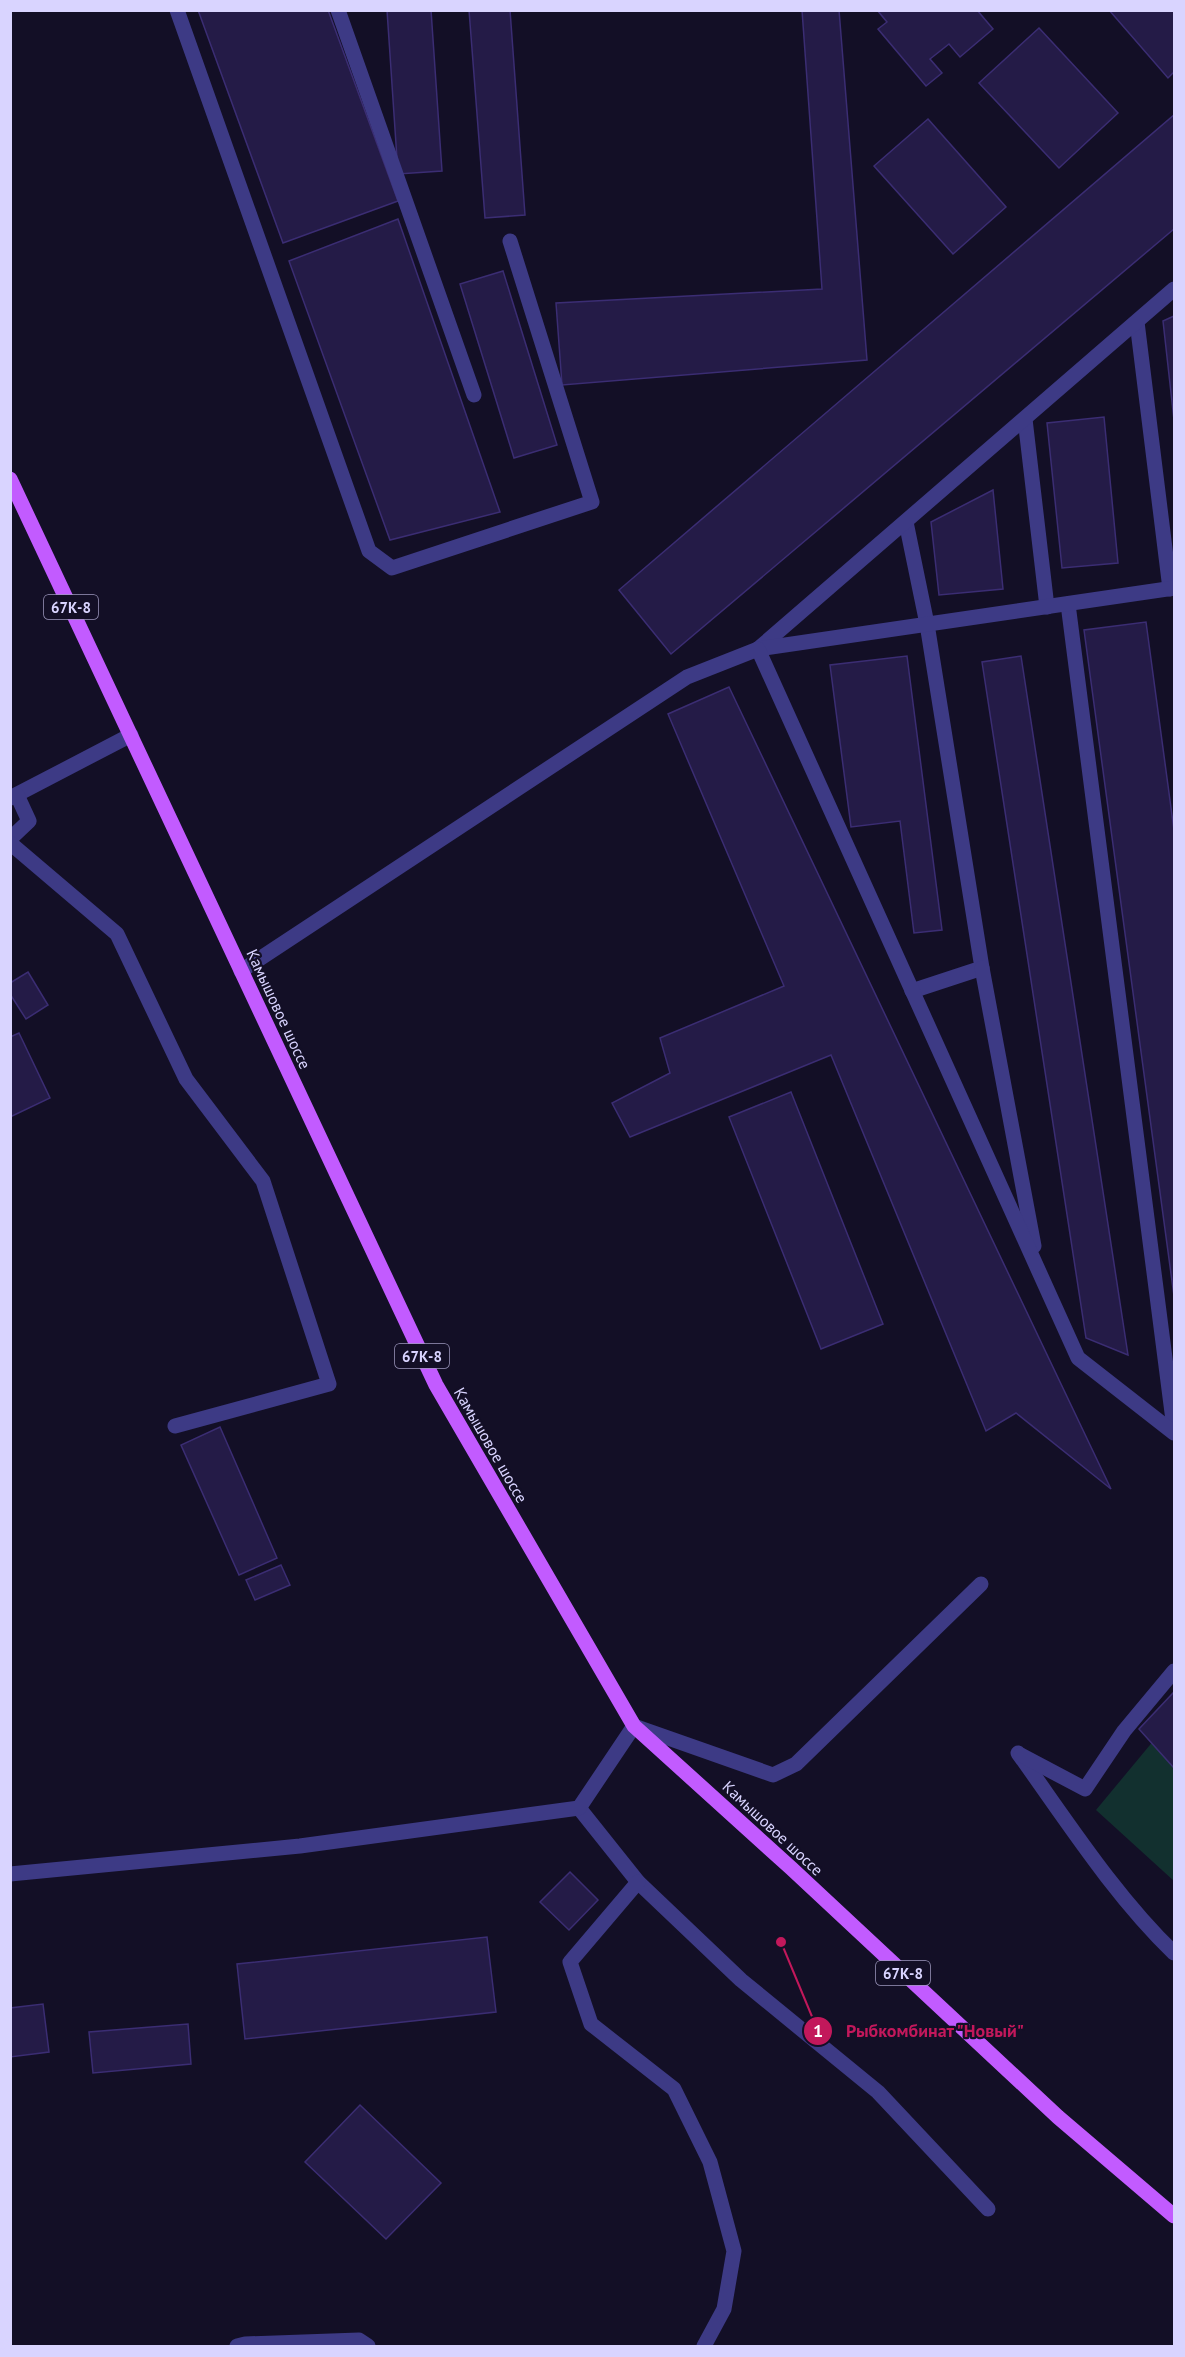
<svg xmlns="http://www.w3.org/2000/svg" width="1185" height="2357" viewBox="0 0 1185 2357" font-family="'PT Sans',sans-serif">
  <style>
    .green { fill: #12302f }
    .building { fill: #241b47; stroke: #3b2d73; stroke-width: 1.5 }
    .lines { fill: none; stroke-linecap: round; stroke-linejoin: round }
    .service { stroke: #3d3a85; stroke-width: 15 }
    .minor { stroke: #3d3a85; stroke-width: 15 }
    .primary { stroke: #c25bff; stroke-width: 15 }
    .labels { text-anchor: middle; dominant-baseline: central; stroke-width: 4.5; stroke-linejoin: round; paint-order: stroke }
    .shield { fill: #130f26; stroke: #9e99be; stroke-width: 1.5 }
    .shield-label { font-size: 15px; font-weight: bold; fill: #d9d4ff }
    .street-label { font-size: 16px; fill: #d9d4ff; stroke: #130f26 }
    .leader { fill: none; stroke: #c2185b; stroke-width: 2 }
    .callout-dot { fill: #c2185b; stroke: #130f26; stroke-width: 2 }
    .mark-label { font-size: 18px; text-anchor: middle; font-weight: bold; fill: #fff }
    .callout-label { font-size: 18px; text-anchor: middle; font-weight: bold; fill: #c2185b; stroke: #130f26; stroke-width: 4.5; stroke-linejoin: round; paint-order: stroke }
  </style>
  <rect width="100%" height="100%" fill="#130f26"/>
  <polygon class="green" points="1174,1716 1174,1881 1096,1810"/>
  <g class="building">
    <polygon points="198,10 328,10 398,201 283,243"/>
    <polygon points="387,10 431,10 442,171 398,174"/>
    <polygon points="469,10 510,10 525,215 485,218"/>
    <polygon points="802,10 839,10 867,360 562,385 556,303 822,289"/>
    <polygon points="877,10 977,10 993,29 960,57 949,44 930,59 942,73 926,86 878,29 887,22"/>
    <polygon points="1109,10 1174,10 1174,72 1168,78"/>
    <polygon points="1039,28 1118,113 1059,168 979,83"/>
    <polygon points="1174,115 1174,229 671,654 619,590"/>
    <polygon points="928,119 1006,207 953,254 874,166"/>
    <polygon points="398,219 500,512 390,540 289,261"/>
    <polygon points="503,271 557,445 514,458 460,284"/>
    <polygon points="1174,316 1174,420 1163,321"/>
    <polygon points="1104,417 1118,563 1062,568 1047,423"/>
    <polygon points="993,490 1003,589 939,595 931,522"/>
    <polygon points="1146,622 1174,830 1174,1296 1084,630"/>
    <polygon points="907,656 942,930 914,933 900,821 851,827 830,665"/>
    <polygon points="1021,656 1128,1355 1086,1338 982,662"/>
    <polygon points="729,687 1111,1489 1016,1413 986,1431 831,1055 630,1137 612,1103 670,1073 660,1038 784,986 668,714"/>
    <polygon points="28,972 48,1005 26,1019 10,994 10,983"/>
    <polygon points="19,1033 50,1098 10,1117 10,1037"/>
    <polygon points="791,1092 883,1324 821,1349 729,1117"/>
    <polygon points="220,1427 277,1558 239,1575 181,1445"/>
    <polygon points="281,1565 290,1585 255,1600 246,1580"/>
    <polygon points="1174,1692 1174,1768 1139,1729"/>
    <polygon points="570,1872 598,1900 569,1930 540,1902"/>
    <polygon points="487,1937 496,2012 245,2039 237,1964"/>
    <polygon points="43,2004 49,2052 10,2057 10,2008"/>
    <polygon points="188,2024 191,2064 93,2073 89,2032"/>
    <polygon points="360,2105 441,2183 386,2239 305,2162"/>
  </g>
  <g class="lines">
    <g class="service">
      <polyline points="177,10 369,551 392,568 592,502 510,241"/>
      <polyline points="338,10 474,395"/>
      <polyline points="1137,322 1170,589"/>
      <polyline points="1025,419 1047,607"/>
      <polyline points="906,522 927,624 982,968 912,991"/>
      <polyline points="1068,604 1174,1428"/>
      <polyline points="758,649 1174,289"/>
      <polyline points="758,649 1174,588"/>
      <polyline points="10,798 131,735"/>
      <polyline points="10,839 29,821 17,795"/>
      <polyline points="982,968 1034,1246"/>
      <polyline points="241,971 687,677 758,649 1078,1358 1174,1433"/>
      <path d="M1018,1753C1067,1821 1114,1895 1174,1953"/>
      <polyline points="1021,1755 1085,1789 1124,1731 1174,1671"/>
      <polyline points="579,1808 638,1882 741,1980 878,2092 988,2209"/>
      <polyline points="10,1874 300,1846 579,1808 634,1726 773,1775 796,1764 981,1584"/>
      <polyline points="638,1882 570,1962 591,2024 674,2089 710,2162 734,2251 724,2309 704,2346"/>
      <polyline points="237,2346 245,2344 359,2340 368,2346"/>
    </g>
    <polyline class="minor" points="10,843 117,934 186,1079 263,1181 329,1384 175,1426"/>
    <polyline class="primary" points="10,479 436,1385 634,1726 791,1868 1058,2117 1174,2216"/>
  </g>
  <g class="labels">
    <g class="shield">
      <rect x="44" y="595" width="54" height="24" rx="4.5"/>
      <rect x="395" y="1344" width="54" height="24" rx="4.5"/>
      <rect x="876" y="1961" width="54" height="24" rx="4.5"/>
    </g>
    <g class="shield-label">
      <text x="71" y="607">67К-8</text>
      <text x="422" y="1356">67К-8</text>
      <text x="903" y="1973">67К-8</text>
    </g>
    <g class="street-label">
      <text transform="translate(279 1009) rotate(65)">Камышовое шоссе</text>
      <text transform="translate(491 1445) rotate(60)">Камышовое шоссе</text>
      <text transform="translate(773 1828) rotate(43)">Камышовое шоссе</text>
    </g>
  </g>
  <path class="leader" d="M781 1942L818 2031"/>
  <g class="callout-dot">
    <circle cx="781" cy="1942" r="6"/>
    <circle cx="818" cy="2031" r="15"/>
  </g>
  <g class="mark-label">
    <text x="818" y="2037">1</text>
  </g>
  <g class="callout-label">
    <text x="935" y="2037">Рыбкомбинат "Новый"</text>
  </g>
  <rect width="1185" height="2357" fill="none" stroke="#d9d4ff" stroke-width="24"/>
</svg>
